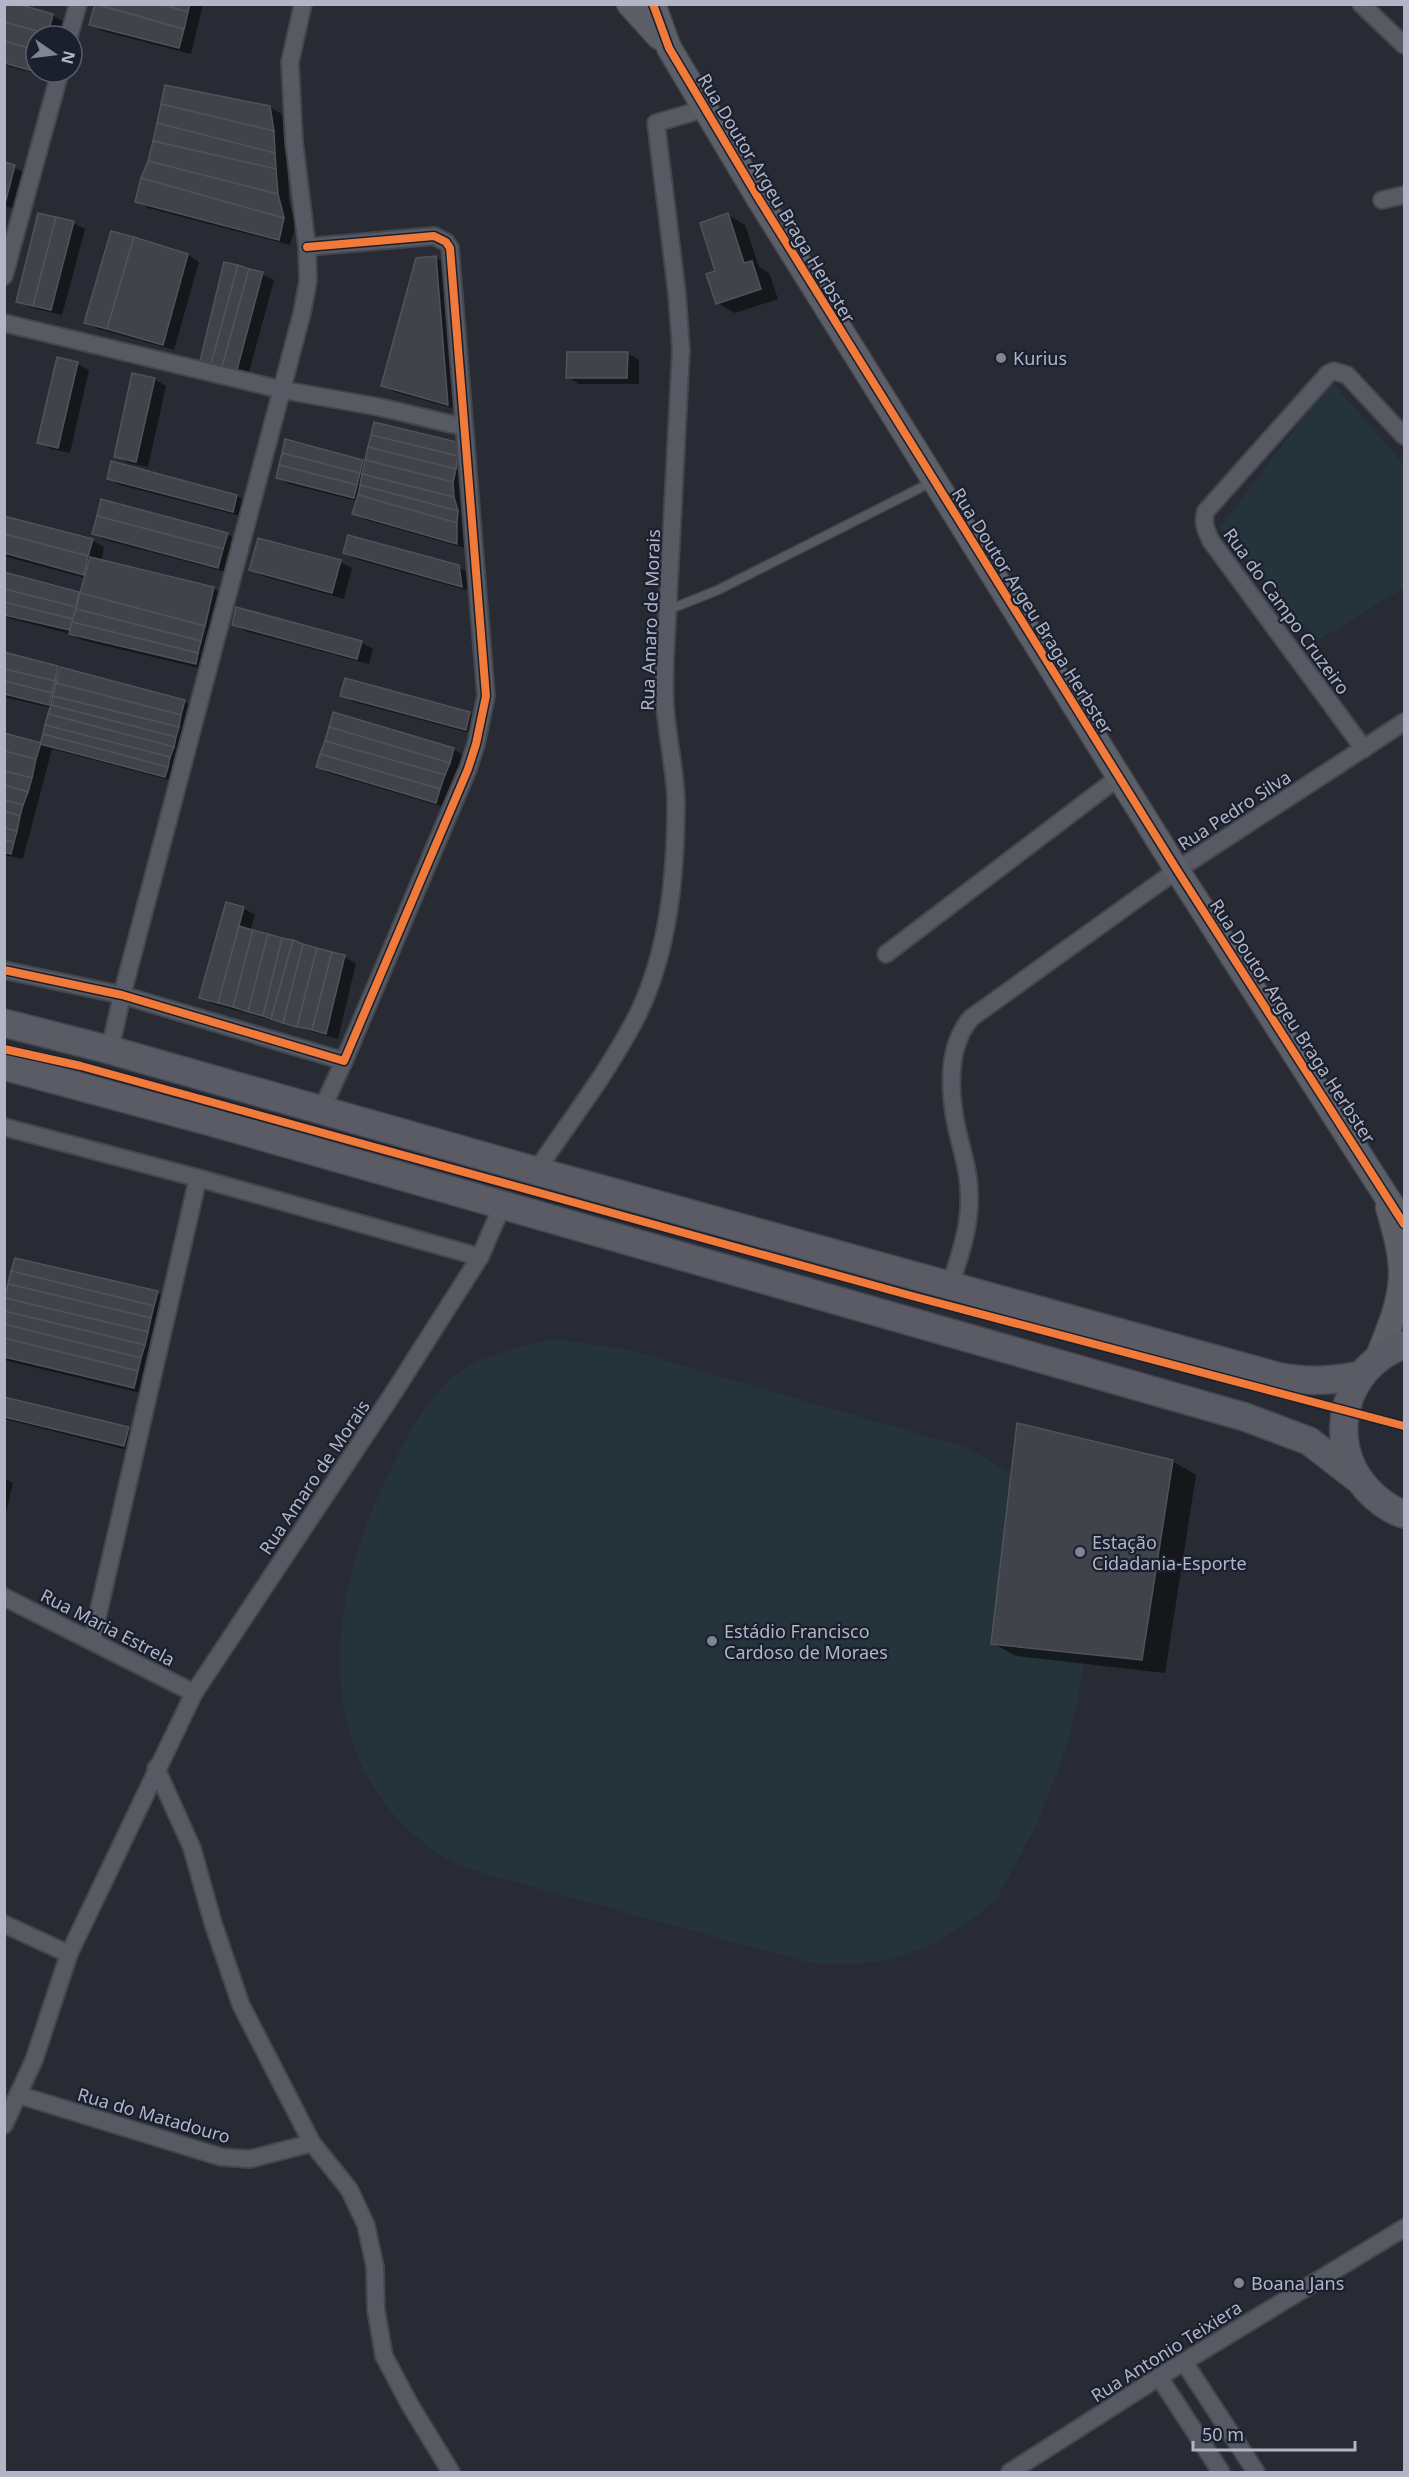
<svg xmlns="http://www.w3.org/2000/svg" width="1409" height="2477" viewBox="0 0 1409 2477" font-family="'Noto Sans',sans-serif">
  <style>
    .green { fill: #25333a }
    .shadow { fill: #0007 }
    .building { fill: #41434b; stroke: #50525c; stroke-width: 1.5 }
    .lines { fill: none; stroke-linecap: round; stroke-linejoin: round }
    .lane-casing { stroke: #44464d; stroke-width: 11 }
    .street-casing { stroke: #44464d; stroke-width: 20 }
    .secondary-casing { stroke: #44464d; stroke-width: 27 }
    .primary-casing { stroke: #454851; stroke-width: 30 }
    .lane { stroke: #575a63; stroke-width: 8 }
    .street { stroke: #575a63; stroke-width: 16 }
    .secondary { stroke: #5c5e68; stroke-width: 24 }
    .primary { stroke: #5a5b64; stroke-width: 27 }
    .cycleway-casing { stroke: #1b202f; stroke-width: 11 }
    .cycleway { stroke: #f17a3a; stroke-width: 8 }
    .poi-dot { fill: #818593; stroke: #1b202f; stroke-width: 2 }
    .labels { text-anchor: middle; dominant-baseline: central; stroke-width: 4.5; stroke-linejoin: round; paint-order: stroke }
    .street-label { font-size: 18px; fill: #b1b5c6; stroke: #1b202f }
    .poi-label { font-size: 18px; fill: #b1b5c6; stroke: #1b202f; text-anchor: start }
  </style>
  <rect width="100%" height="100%" fill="#282b34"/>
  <g class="green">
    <polygon points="1331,381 1404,465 1404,588 1317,641 1220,527"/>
    <path d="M556,1339L629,1350L968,1448L1010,1473L1043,1508L1085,1615V1656L1078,1701L1068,1743L1038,1822L996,1900L962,1927L930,1945L889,1960L848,1965L810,1963L489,1875C476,1870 459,1866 447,1859C308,1773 323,1606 387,1477C406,1438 426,1396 462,1370C482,1355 531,1344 556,1339Z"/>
  </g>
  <g class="shadow">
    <polygon points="4,4 52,15 64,22 60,36 36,36 36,72 52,72 51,78 4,65"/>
    <polygon points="96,4 203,4 191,54 102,31 91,24"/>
    <polygon points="270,107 282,114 286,138 289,201 296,225 290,245 148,208 137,201"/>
    <polygon points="4,164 26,173 16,209 4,206"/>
    <polygon points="728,215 745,225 759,267 769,273 778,299 735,313 717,303 717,272"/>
    <polygon points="73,223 85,229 62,315 29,307 17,301"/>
    <polygon points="112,233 188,255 199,262 174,350 98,329 86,322"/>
    <polygon points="435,258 447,264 459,410 395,392 383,386"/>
    <polygon points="262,274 274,280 248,376 213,367 202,361"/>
    <polygon points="627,353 639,360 639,384 579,384 568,377"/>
    <polygon points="77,364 89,370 70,453 51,449 39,442"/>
    <polygon points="154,379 166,386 148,467 128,463 116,456"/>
    <polygon points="461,445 468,549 366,520 354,514 357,501 289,484 278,477"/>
    <polygon points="112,463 237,496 248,503 244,517 120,485 108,478"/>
    <polygon points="4,517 93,541 104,547 101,561 213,588 224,595 207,670 82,640 71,634 4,617 4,574 80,594 85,578 4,556"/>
    <polygon points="94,533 227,534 239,541 230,573 105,540"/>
    <polygon points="345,552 458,567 470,574 473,592 356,559"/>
    <polygon points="340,562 352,568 344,599 263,576 251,570"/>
    <polygon points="234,624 362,643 373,649 369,664 245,631"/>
    <polygon points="4,653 185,702 196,708 177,782 52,749 23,859 4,855 4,734 42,744 51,708 4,697"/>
    <polygon points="346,680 470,714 481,720 477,735 354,702 342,695"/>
    <polygon points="453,749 465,756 447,808 329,773 318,766"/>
    <polygon points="243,908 255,915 250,931 344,957 356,963 338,1039 213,1004 201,997"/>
    <polygon points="157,1293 169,1299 145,1394 4,1360 4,1307"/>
    <polygon points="4,1398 128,1429 140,1435 136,1452 4,1419"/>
    <polygon points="1172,1461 1196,1475 1165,1673 1016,1656 992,1643"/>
    <polygon points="4,1478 13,1483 4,1522"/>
  </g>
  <g class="building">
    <polygon points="4,4 18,4 53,14 48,34 4,22"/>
    <polygon points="95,4 184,29 179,48 89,25"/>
    <polygon points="96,4 161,4 188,12 184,29"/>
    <polygon points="161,4 190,4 188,12"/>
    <polygon points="4,22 48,34 48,36 36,36 36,50 4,41"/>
    <polygon points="4,41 36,50 36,72 4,63"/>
    <polygon points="165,85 270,106 274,131 161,104"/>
    <polygon points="161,104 274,131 275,153 157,123"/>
    <polygon points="157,123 275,153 276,169 153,141"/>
    <polygon points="153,141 276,169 278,194 148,161"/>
    <polygon points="148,161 278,194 284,218 141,178"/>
    <polygon points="4,162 15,165 5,204 4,204"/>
    <polygon points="141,178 284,218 279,240 135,202"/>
    <polygon points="38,213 56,217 33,306 16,302"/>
    <polygon points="728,213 744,263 752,261 761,289 716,304 706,274 715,271 700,223"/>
    <polygon points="56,217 74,221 51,310 33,306"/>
    <polygon points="111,231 134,237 107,329 84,323"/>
    <polygon points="134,237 188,254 163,345 107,329"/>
    <polygon points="436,256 448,405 381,386 416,258"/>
    <polygon points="224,262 238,265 211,364 200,361"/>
    <polygon points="238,265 249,269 222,367 211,364"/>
    <polygon points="249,269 263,272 237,370 222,367"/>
    <polygon points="567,352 628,352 627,378 566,378"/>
    <polygon points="57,357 78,362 58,448 37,443"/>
    <polygon points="132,373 155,378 136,462 114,457"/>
    <polygon points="374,422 461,443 458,456 371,435"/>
    <polygon points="371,435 458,456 456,469 368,447"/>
    <polygon points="285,439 363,460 360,473 282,453"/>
    <polygon points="368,447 456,469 453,482 365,460"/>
    <polygon points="282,453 360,473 357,485 279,465"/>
    <polygon points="365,460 453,482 454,497 362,474"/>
    <polygon points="111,461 237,495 233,512 107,479"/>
    <polygon points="279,465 357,485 354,498 276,478"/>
    <polygon points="362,474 454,497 458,511 360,485"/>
    <polygon points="360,485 458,511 457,523 358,495"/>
    <polygon points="358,495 457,523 457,544 352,514"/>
    <polygon points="101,499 228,533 223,549 97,516"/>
    <polygon points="4,516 93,539 88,556 4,534"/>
    <polygon points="97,516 223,549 218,568 92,534"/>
    <polygon points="4,534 88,556 84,575 4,553"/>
    <polygon points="348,535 459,565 462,587 343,553"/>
    <polygon points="258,538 341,560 332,593 249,570"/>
    <polygon points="90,557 214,587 205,626 80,593"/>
    <polygon points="4,572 79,592 76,607 4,589"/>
    <polygon points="4,589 76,607 73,619 4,602"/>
    <polygon points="80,593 205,626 201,641 76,609"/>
    <polygon points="4,602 73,619 70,630 4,615"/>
    <polygon points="236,607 362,641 357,659 232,625"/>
    <polygon points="76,609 201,641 198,653 72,622"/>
    <polygon points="72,622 198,653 196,664 69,634"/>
    <polygon points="4,652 58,666 55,681 4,669"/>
    <polygon points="60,667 185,700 181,715 56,683"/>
    <polygon points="4,669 55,681 52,693 4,681"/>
    <polygon points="345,678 470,712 466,730 340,696"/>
    <polygon points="4,681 52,693 49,705 4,694"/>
    <polygon points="56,683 181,715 179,727 53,696"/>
    <polygon points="53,696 179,727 176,737 51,705"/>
    <polygon points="51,705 176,737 174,747 48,714"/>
    <polygon points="333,712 454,748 450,763 329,727"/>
    <polygon points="48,714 174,747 170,757 45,725"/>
    <polygon points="45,725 170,757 168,767 43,734"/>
    <polygon points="329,727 450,763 445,775 325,741"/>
    <polygon points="4,733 41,743 36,759 4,751"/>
    <polygon points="43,734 168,767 165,777 40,744"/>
    <polygon points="325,741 445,775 440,789 320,754"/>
    <polygon points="4,751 36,759 32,778 4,771"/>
    <polygon points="320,754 440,789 436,803 316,767"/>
    <polygon points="4,771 32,778 28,792 4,785"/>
    <polygon points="4,785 28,792 23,805 4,800"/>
    <polygon points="4,800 23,805 20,816 4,811"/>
    <polygon points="4,811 20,816 17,831 4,828"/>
    <polygon points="4,828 17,831 14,842 4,840"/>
    <polygon points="4,840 14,842 11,854 4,852"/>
    <polygon points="226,902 244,907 218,1003 199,998"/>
    <polygon points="239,926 253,930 233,1007 218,1003"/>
    <polygon points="253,930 268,934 248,1012 233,1007"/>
    <polygon points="268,934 282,938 263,1016 248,1012"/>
    <polygon points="282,938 293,940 271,1019 263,1016"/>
    <polygon points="293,940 303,944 283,1023 271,1019"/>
    <polygon points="303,944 317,948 297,1027 283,1023"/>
    <polygon points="317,948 332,952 312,1030 297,1027"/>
    <polygon points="332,952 345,955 326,1034 312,1030"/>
    <polygon points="15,1258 158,1291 154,1306 11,1271"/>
    <polygon points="11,1271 154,1306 151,1318 8,1284"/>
    <polygon points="8,1284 151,1318 148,1332 5,1298"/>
    <polygon points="5,1298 148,1332 145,1345 4,1311"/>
    <polygon points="4,1311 145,1345 141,1358 4,1324"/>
    <polygon points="4,1324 141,1358 138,1371 4,1338"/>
    <polygon points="4,1338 138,1371 134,1388 4,1357"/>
    <polygon points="4,1397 129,1427 124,1446 4,1417"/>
    <polygon points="1017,1423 1173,1460 1142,1660 991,1644"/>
  </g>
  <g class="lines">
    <g class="lane-casing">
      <polyline id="lane" points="668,610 718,590 932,482"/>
    </g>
    <g class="street-casing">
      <g id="street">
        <polyline points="1361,4 1404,45"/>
        <polyline points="69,36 78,4"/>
        <polyline points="1382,200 1404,195"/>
        <polyline points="4,276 60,72"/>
        <polyline points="4,323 283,390 379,407 464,427"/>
        <path d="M1364,749L1211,541C1206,530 1202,523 1206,511L1328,374L1334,371L1347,375L1404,436"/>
        <polyline points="886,954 1119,777"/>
        <polyline points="4,970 122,995 344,1061 468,769 476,744 486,696 450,248 446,242 434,236 307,247"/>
        <polyline points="110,1050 122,995 302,313 308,281 307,247 294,141 290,62 303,4"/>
        <polyline points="322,1109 344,1061"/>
        <polyline points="4,1127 198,1178 480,1257"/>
        <path d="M536,1171C570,1121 608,1072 636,1018C669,953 676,873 676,800C675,768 667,737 665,705C664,690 665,675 665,660L681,350L677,294L656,123L704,109"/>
        <path d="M950,1286C960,1255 971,1225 969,1192C969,1167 959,1143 955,1119C949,1084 948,1045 971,1018L1177,870L1404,722"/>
        <polyline points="4,1597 194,1693"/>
        <polyline points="92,1640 198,1178"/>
        <polyline points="156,1768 192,1848 213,1923 241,2005 312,2143 349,2189 366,2225 375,2267 376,2310 384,2356 410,2405 451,2472"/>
        <polyline points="4,1924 69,1954"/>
        <polyline points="19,2095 221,2157 250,2159 312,2143"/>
        <polyline points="4,2125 34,2060 69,1954 194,1693 394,1392 480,1257 502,1206"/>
        <polyline points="1184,2362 1256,2472"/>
        <polyline points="1159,2377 1221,2472"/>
        <polyline points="1010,2472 1159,2377 1404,2228"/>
      </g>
    </g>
    <g class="secondary-casing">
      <g id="secondary">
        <polyline points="629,4 659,37"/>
        <polyline points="653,4 669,48 759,199 1177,870 1404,1224"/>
        <path d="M1377,1359C1387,1333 1400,1305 1401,1277C1402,1254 1394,1229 1388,1207"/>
      </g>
    </g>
    <g class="primary-casing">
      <g id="primary">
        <path d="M4,1023L110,1050L536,1171L1280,1377C1309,1382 1332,1381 1361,1375"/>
        <polyline points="4,1066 215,1123 1245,1417 1309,1441 1358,1479"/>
        <path d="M1404,1345C1344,1365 1324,1441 1366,1488C1377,1500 1389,1510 1404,1514"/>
      </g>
    </g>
    <use href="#lane" class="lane"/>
    <use href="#street" class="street"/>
    <use href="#secondary" class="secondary"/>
    <use href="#primary" class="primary"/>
    <g class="cycleway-casing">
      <g id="cycleway">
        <polyline points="653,4 669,48 759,199 1177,870 1404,1224"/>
        <polyline points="4,970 122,995 344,1061 468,769 476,744 486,696 450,248 446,242 434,236 307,247"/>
        <polyline points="4,1049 81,1066 912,1296 1404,1426"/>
      </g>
    </g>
    <use href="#cycleway" class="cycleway"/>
  </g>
  <g class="poi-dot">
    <circle cx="1001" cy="358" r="6"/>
    <circle cx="1080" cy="1552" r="6"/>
    <circle cx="712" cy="1641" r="6"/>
    <circle cx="1239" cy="2283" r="6"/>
  </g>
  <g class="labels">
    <g class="street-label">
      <text transform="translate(777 198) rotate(59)">Rua Doutor Argeu Braga Herbster</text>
      <text transform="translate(1033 611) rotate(58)">Rua Doutor Argeu Braga Herbster</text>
      <text transform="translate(1287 611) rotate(54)">Rua do Campo Cruzeiro</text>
      <text transform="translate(650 620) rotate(-88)">Rua Amaro de Morais</text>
      <text transform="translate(1234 810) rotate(-33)">Rua Pedro Silva</text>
      <text transform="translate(1293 1021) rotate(57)">Rua Doutor Argeu Braga Herbster</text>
      <text transform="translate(314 1477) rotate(-56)">Rua Amaro de Morais</text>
      <text transform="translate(108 1627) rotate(27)">Rua Maria Estrela</text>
      <text transform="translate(154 2115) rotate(16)">Rua do Matadouro</text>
      <text transform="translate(1166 2351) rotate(-32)">Rua Antonio Teixiera</text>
    </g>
    <g class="poi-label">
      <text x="1013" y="358">Kurius</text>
      <text x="1092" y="1542">Estação<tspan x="1092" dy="21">Cidadania-Esporte</tspan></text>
      <text x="724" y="1631">Estádio Francisco<tspan x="724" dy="21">Cardoso de Moraes</tspan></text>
      <text x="1251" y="2283">Boana Jans</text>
    </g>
  </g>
  <rect width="1409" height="2477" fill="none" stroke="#b1b5c6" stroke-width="12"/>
  <g transform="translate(54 54) rotate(104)"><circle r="28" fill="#1b202f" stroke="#575c6b" stroke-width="1.5"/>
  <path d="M0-4.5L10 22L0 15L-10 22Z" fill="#818593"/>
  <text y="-9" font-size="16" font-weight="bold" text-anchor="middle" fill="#b1b5c6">N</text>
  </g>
  <path d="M1193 2441v9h162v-9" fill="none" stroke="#b1b5c6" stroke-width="3"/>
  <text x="1202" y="2441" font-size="18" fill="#b1b5c6" stroke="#1b202f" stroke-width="4.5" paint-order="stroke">50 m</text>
</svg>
